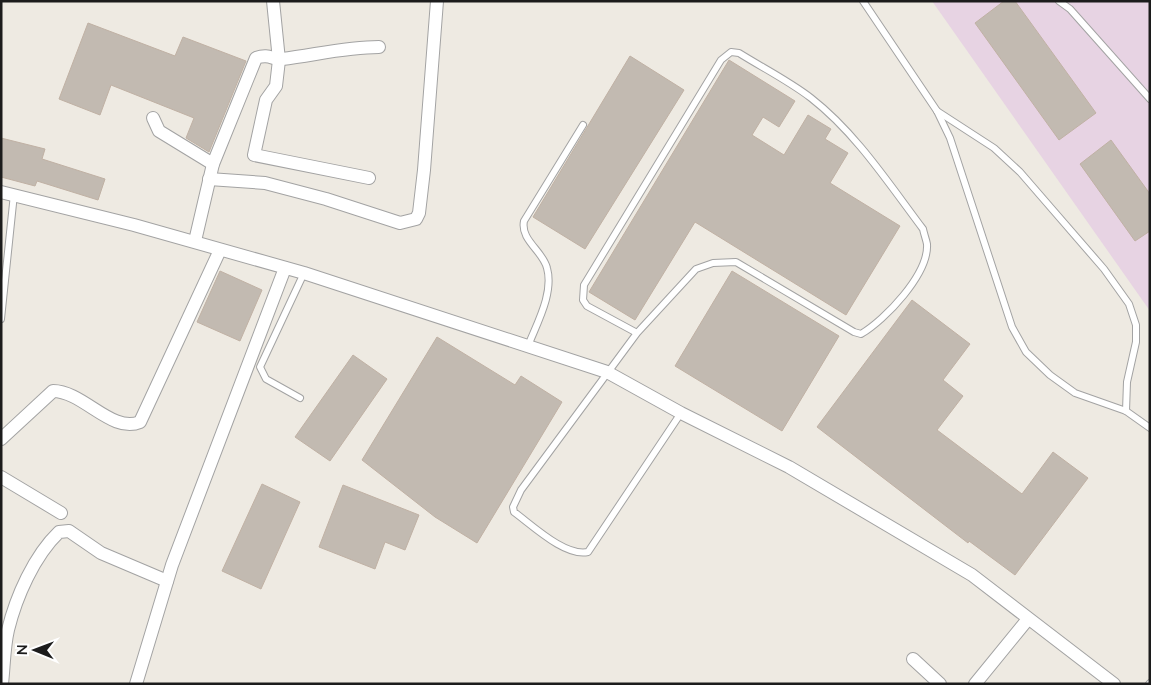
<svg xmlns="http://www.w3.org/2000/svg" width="1151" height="685" viewBox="0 0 1151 685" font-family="Lato,sans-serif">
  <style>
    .industrial { fill: #e7d3e3 }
    .building { fill: #c2bab1; stroke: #c0b1a4 }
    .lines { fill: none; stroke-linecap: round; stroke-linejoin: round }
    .lane-casing { stroke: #a3a3a3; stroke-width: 8 }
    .street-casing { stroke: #a3a3a3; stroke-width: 14 }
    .lane { stroke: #fff; stroke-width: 6 }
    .street { stroke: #fff; stroke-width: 12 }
  </style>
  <rect width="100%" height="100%" fill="#eeeae2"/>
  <polygon class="industrial" points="932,1 1150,1 1150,311"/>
  <g class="building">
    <polygon points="1004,1 1015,1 1096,113 1059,140 975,23"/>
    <polygon points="88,23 175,56 183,37 246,61 209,152 186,138 194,118 111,85 100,115 59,99"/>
    <polygon points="630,56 684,90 585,249 533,217"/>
    <polygon points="729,60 795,101 779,127 763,117 752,135 784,155 808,115 831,129 825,139 848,153 830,183 900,226 846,315 695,222 635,320 589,292"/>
    <polygon points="1,138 45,149 42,159 105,179 98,200 37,181 35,186 1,177"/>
    <polygon points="1111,140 1150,194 1150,231 1135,241 1080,164"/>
    <polygon points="220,271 262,290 240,341 197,322"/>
    <polygon points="732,271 839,336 782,431 675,366"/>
    <polygon points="912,300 970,344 943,380 963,396 937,430 1022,494 1053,452 1088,478 1015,575 969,541 968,543 817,427"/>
    <polygon points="437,337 515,385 521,376 562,402 477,543 435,517 362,460"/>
    <polygon points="353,355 387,379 330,461 295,437"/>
    <polygon points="262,484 300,502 261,589 222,571"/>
    <polygon points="343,485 419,515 405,550 385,542 375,569 319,547"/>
  </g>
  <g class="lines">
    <g class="lane-casing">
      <g id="lane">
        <polyline points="863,1 937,111 950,138 1012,327 1026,352 1050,375 1075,393 1126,411 1150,428"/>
        <polyline points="1059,1 1070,9 1150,99"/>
        <polyline points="937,111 994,148 1020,172 1104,269 1129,304 1136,325 1136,342 1127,382 1126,411"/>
        <polyline points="1,319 14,194"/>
        <path d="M637,333L587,306L583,300L584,285L721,60L731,52L739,53C763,68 789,81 811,98C856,133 889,184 923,229C924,234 926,239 927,244C929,274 885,320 861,334L854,332L736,262L713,263L696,269L637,333L521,490L513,507L514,512C532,525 565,557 588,552L681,413"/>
        <path d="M528,346C537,323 554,293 547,268C543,251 520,240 524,221L583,125"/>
        <polyline points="300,398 266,379 260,367 304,273"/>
        <polyline points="1149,684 1150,683"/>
      </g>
    </g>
    <g class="street-casing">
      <g id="street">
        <polyline points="273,1 279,60 276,86 266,100 254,155 369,178"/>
        <polyline points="153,118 159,131 213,164"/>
        <polyline points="209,179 265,183 326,199 400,223 416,219 419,213 424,170 437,1"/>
        <polyline points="1,192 134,225 304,273 607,372 681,413 789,467 972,575 1114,684"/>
        <path d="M195,241L213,164L256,58C269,53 273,60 282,59C315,55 346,47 379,47"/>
        <path d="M1,439L53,391C83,391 112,434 140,422L220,250"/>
        <polyline points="1,477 61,513"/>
        <polyline points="913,659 940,684"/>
        <path d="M2,684C4,666 4,647 8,630C16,597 34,556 59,532L69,531L101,553L167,581"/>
        <polyline points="136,684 172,565 285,268"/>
        <polyline points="975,684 1028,619"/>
      </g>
    </g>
    <use href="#lane" class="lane"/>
    <use href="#street" class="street"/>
  </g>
  <rect width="1151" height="685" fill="none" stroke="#1c1c1c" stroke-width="5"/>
  <g transform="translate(35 650) rotate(271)" stroke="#ffffff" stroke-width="4" paint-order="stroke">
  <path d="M0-4L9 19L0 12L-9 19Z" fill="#1c1c1c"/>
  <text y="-8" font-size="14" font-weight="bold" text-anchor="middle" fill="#1c1c1c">N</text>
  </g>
</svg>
